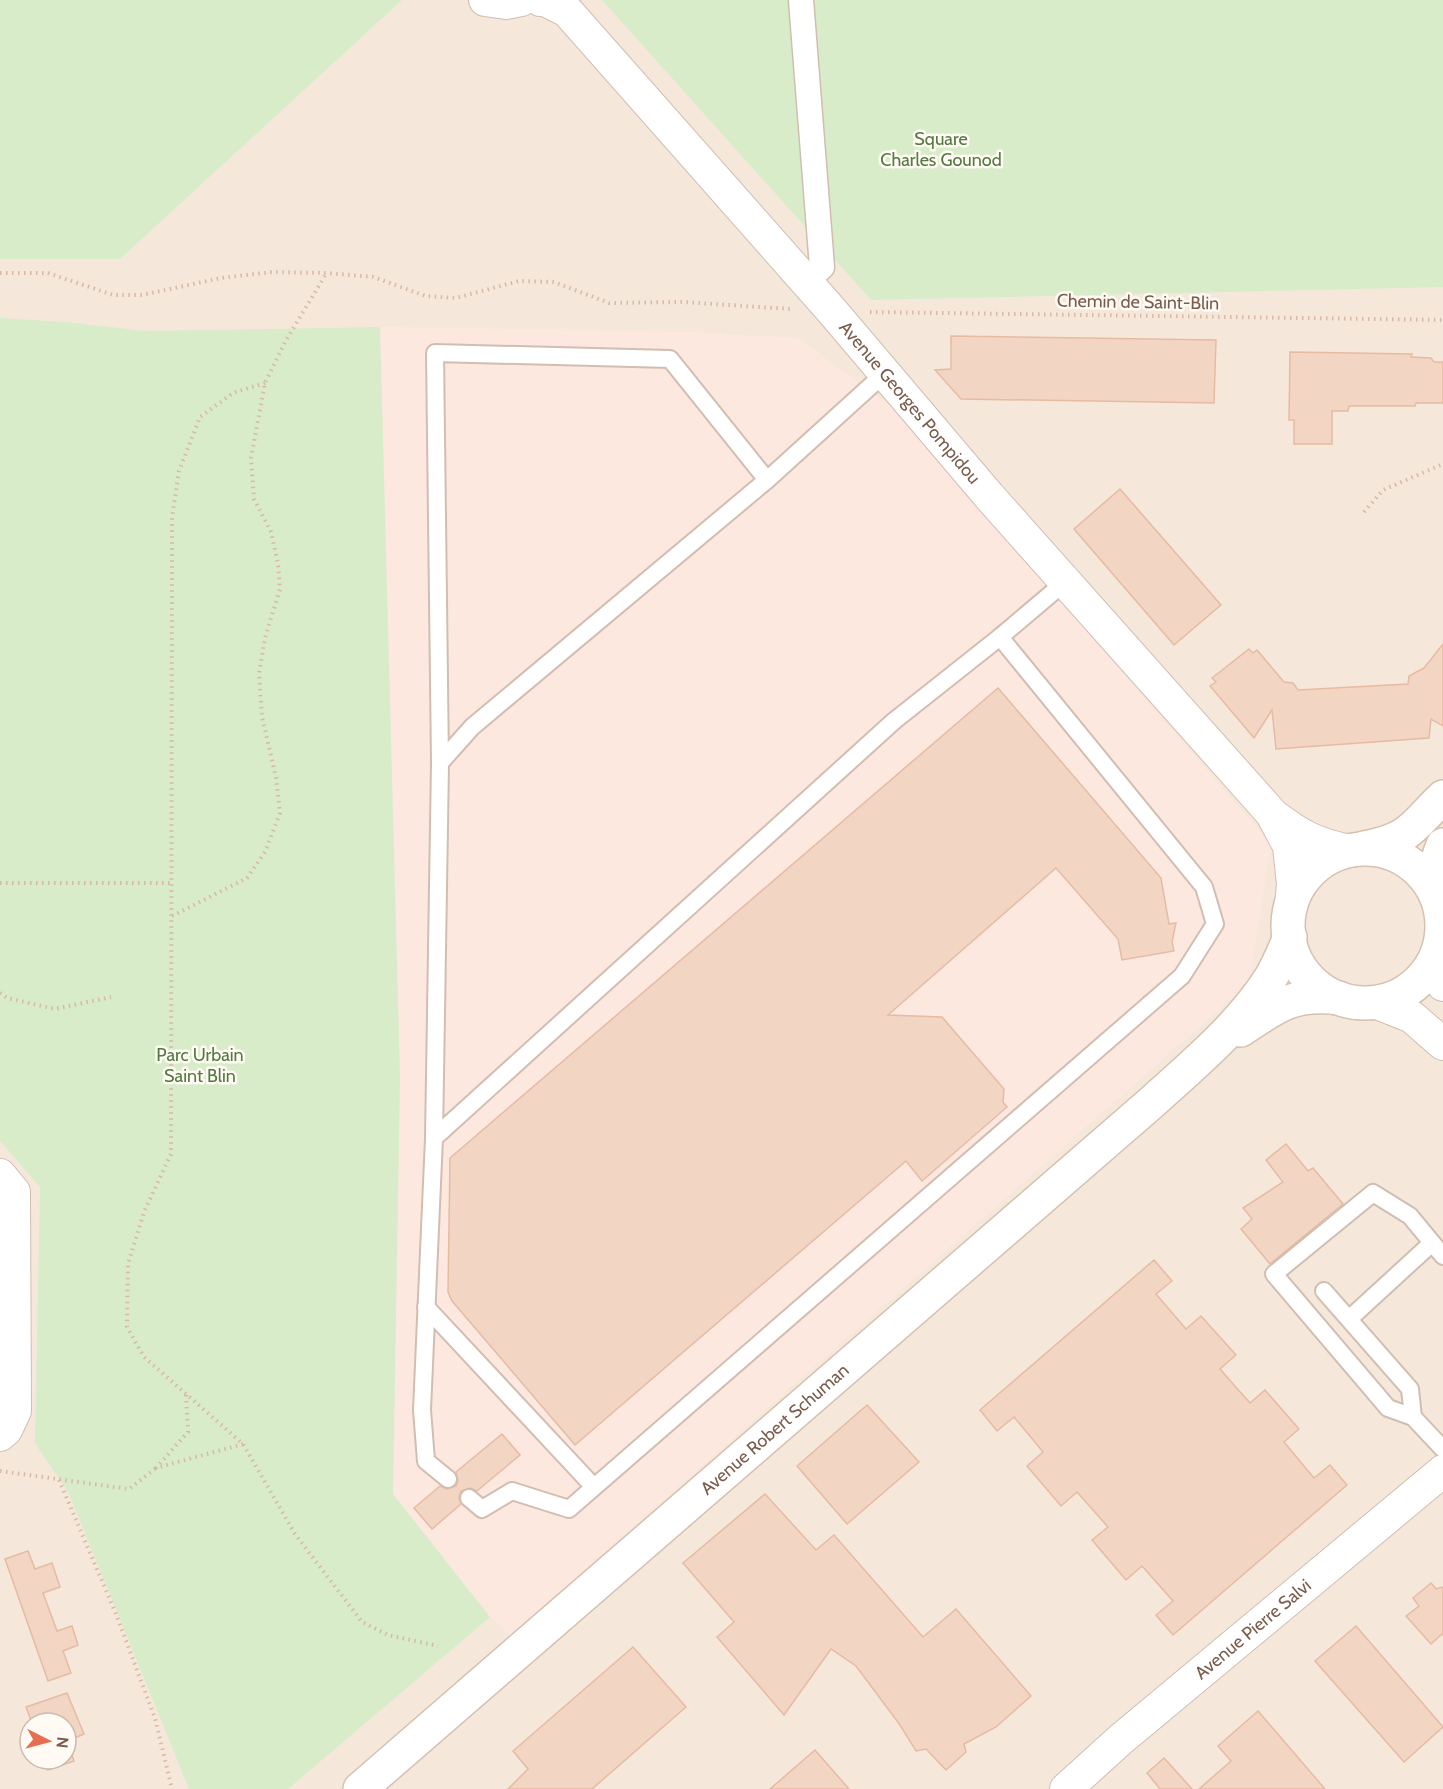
<svg xmlns="http://www.w3.org/2000/svg" width="1443" height="1789" viewBox="0 0 1443 1789" font-family="Cabin,sans-serif">
  <style>
    .residential { fill: #f5e8da; fill-rule: evenodd }
    .commercial { fill: #fde8e0 }
    .green { fill: #d8ecc9 }
    .building { fill: #f3d5c3; stroke: #e6bba3; stroke-width: 1.5 }
    .lines { fill: none; stroke-linecap: round; stroke-linejoin: round }
    .service-casing { stroke: #d1beb0; stroke-width: 20 }
    .pedestrian-casing { stroke: #d1beb0; stroke-width: 27 }
    .minor-casing { stroke: #d1beb0; stroke-width: 34 }
    .secondary-casing { stroke: #d6c0b0; stroke-width: 36 }
    .path { stroke: #d9b8a5; stroke-width: 4; stroke-dasharray: 1.5 4.5; stroke-linecap: butt }
    .service { stroke: #fff; stroke-width: 16 }
    .pedestrian { stroke: #fff; stroke-width: 24 }
    .minor { stroke: #fff; stroke-width: 32 }
    .secondary { stroke: #fff; stroke-width: 33 }
    .labels { text-anchor: middle; dominant-baseline: central; stroke-width: 5; stroke-linejoin: round; paint-order: stroke }
    .park-label { font-size: 18px; fill: #537a41; stroke: #fffaf3 }
    .street-label { font-size: 18px; fill: #7a5c4d; stroke: #fffaf3 }
  </style>
  <rect width="100%" height="100%" fill="#fdf6ec"/>
  <path class="residential" d="M0,0H1443V1789H0ZM30,1723H66V1759H30Z"/>
  <polygon class="commercial" points="380,327 688,332 797,338 891,406 1271,844 1249,983 510,1635 490,1617 393,1494 400,1077"/>
  <g class="green">
    <polygon points="0,0 402,0 120,259 0,259"/>
    <polygon points="602,0 1443,0 1443,287 871,300"/>
    <polygon points="0,318 66,322 145,331 380,327 400,1077 393,1494 490,1617 288,1789 189,1789 69,1494 35,1443 40,1187 0,1141"/>
  </g>
  <g class="building">
    <polygon points="951,336 1216,340 1214,403 961,399 935,370 951,369"/>
    <polygon points="1290,352 1412,354 1411,357 1431,358 1434,362 1443,362 1443,403 1416,403 1415,406 1349,406 1348,411 1332,411 1332,444 1294,444 1294,420 1289,420"/>
    <polygon points="1120,489 1221,605 1174,645 1074,529"/>
    <polygon points="1443,644 1443,726 1431,719 1429,738 1276,749 1272,710 1254,738 1210,686 1216,682 1212,678 1249,649 1253,653 1257,650 1284,682 1293,683 1298,690 1408,684 1409,676 1424,668"/>
    <polygon points="998,688 1161,878 1169,924 1176,923 1172,942 1174,951 1122,960 1118,939 1056,868 888,1015 942,1017 1004,1089 1003,1102 1007,1107 922,1181 906,1161 575,1445 452,1301 448,1292 450,1158"/>
    <polygon points="1286,1144 1308,1171 1313,1168 1343,1204 1270,1264 1241,1229 1252,1219 1243,1208 1283,1182 1266,1160"/>
    <polygon points="1154,1260 1172,1281 1156,1294 1186,1329 1201,1316 1236,1355 1220,1369 1234,1385 1250,1403 1265,1390 1299,1429 1284,1442 1314,1478 1330,1465 1347,1485 1173,1635 1156,1615 1173,1601 1142,1566 1126,1580 1092,1540 1108,1527 1077,1492 1061,1506 1027,1466 1043,1452 1014,1417 997,1431 980,1410"/>
    <polygon points="867,1405 919,1462 847,1524 797,1466"/>
    <polygon points="502,1434 520,1455 477,1491 470,1488 461,1491 459,1497 461,1504 432,1529 414,1508 440,1486 447,1489 456,1486 458,1480 456,1472"/>
    <polygon points="765,1494 816,1550 834,1535 923,1637 956,1609 1031,1696 996,1727 964,1744 966,1752 946,1770 926,1749 916,1751 900,1725 856,1666 831,1649 784,1715 717,1637 734,1622 683,1563"/>
    <polygon points="28,1551 35,1569 52,1563 60,1587 43,1593 57,1631 72,1626 78,1645 63,1651 71,1673 48,1681 5,1559"/>
    <polygon points="1431,1583 1436,1589 1443,1587 1443,1635 1442,1634 1431,1644 1406,1616 1419,1606 1413,1598"/>
    <polygon points="1356,1626 1443,1727 1404,1762 1315,1661"/>
    <polygon points="633,1647 686,1707 592,1789 508,1789 528,1769 513,1751"/>
    <polygon points="67,1693 84,1734 67,1741 74,1761 48,1770 44,1759 66,1759 66,1723 32,1723 26,1707"/>
    <polygon points="1258,1711 1325,1789 1199,1789 1231,1761 1218,1746"/>
    <polygon points="815,1750 849,1789 770,1789"/>
    <polygon points="1164,1758 1192,1789 1160,1789 1147,1773"/>
  </g>
  <g class="lines">
    <g class="service-casing">
      <g id="service">
        <polyline points="885,373 767,480 472,727 440,763 434,1138 894,721 1000,637 1065,582"/>
        <polyline points="440,763 435,353 670,359 767,480"/>
        <polyline points="434,1138 422,1410 426,1461 448,1479"/>
        <polyline points="1324,1291 1410,1389 1413,1417 1443,1449"/>
        <polyline points="426,1307 594,1487"/>
        <polyline points="1349,1319 1432,1243"/>
        <polyline points="1413,1417 1388,1408 1274,1274 1373,1193 1410,1216 1443,1256"/>
        <polyline points="469,1498 482,1509 512,1491 569,1509 1182,976 1215,924 1204,887 1000,637"/>
      </g>
    </g>
    <g class="pedestrian-casing">
      <polyline id="pedestrian" points="801,0 822,267 806,282"/>
    </g>
    <g class="minor-casing">
      <g id="minor">
        <polyline points="485,0 506,3 521,0"/>
        <path id="s1" d="M540,0H545L567,11L832,311L989,496L1273,815C1301,836 1315,844 1350,851"/>
        <polyline points="1273,816 1289,846 1293,884 1291,906"/>
        <polyline points="1436,955 1437,969 1443,985"/>
        <polyline points="1377,1003 1412,1017 1443,1044"/>
        <polyline points="0,1175 14,1192 15,1411 6,1430 0,1435"/>
        <path id="s2" d="M1066,1789L1120,1740L1443,1471"/>
      </g>
    </g>
    <g class="secondary-casing">
      <g id="secondary">
        <path d="M1364,848C1410,840 1412,827 1443,797"/>
        <circle cx="1365" cy="926" r="77"/>
        <path d="M1435,893C1435,876 1436,861 1443,845"/>
        <path d="M1241,1030C1276,1006 1294,992 1339,998"/>
        <path id="s3" d="M360,1789L1151,1103C1193,1065 1239,1027 1270,979C1278,966 1284,951 1290,937"/>
      </g>
    </g>
    <g class="path">
      <polyline points="0,273 48,273 113,295 142,295 221,278 272,272 327,273 373,277 426,296 456,298 519,281 554,282 609,303 683,302 790,309"/>
      <polyline points="870,312 1443,320"/>
      <polyline points="265,383 233,393 200,417 179,471 172,518 171,1154 144,1212 128,1264 127,1327 144,1357 243,1444 295,1534 362,1622 388,1635 438,1646"/>
      <polyline points="1364,512 1383,490 1443,464"/>
      <polyline points="0,883 172,883"/>
      <polyline points="172,916 247,878 265,852 280,813 276,777 262,717 259,673 265,638 280,589 278,563 271,532 254,499 251,458 265,383 285,342 326,274"/>
      <polyline points="0,993 7,998 55,1009 111,997"/>
      <polyline points="186,1395 188,1432 156,1468 243,1444"/>
      <polyline points="0,1471 129,1489 156,1468"/>
      <polyline points="59,1480 116,1614 155,1718 172,1789"/>
    </g>
    <use href="#service" class="service"/>
    <use href="#pedestrian" class="pedestrian"/>
    <use href="#minor" class="minor"/>
    <use href="#secondary" class="secondary"/>
  </g>
  <g class="labels">
    <g class="park-label">
      <text x="941" y="139">Square<tspan x="941" dy="21">Charles Gounod</tspan></text>
      <text x="200" y="1055">Parc Urbain<tspan x="200" dy="21">Saint Blin</tspan></text>
    </g>
    <g class="street-label">
      <text transform="translate(1138 302) rotate(1)">Chemin de Saint-Blin</text>
      <text stroke="none"><textPath href="#s1" startOffset="550">Avenue Georges Pompidou</textPath></text>
      <text stroke="none"><textPath href="#s3" startOffset="549">Avenue Robert Schuman</textPath></text>
      <text stroke="none"><textPath href="#s2" startOffset="246">Avenue Pierre Salvi</textPath></text>
    </g>
  </g>
  <g transform="translate(48 1741) rotate(96)"><circle r="28" fill="#fffaf3" stroke="#cabbb1" stroke-width="1.5"/>
  <path d="M0-4.5L10 22L0 15L-10 22Z" fill="#e76f51"/>
  <text y="-9" font-size="16" font-weight="bold" text-anchor="middle" fill="#7a5c4d">N</text>
  </g>
</svg>
